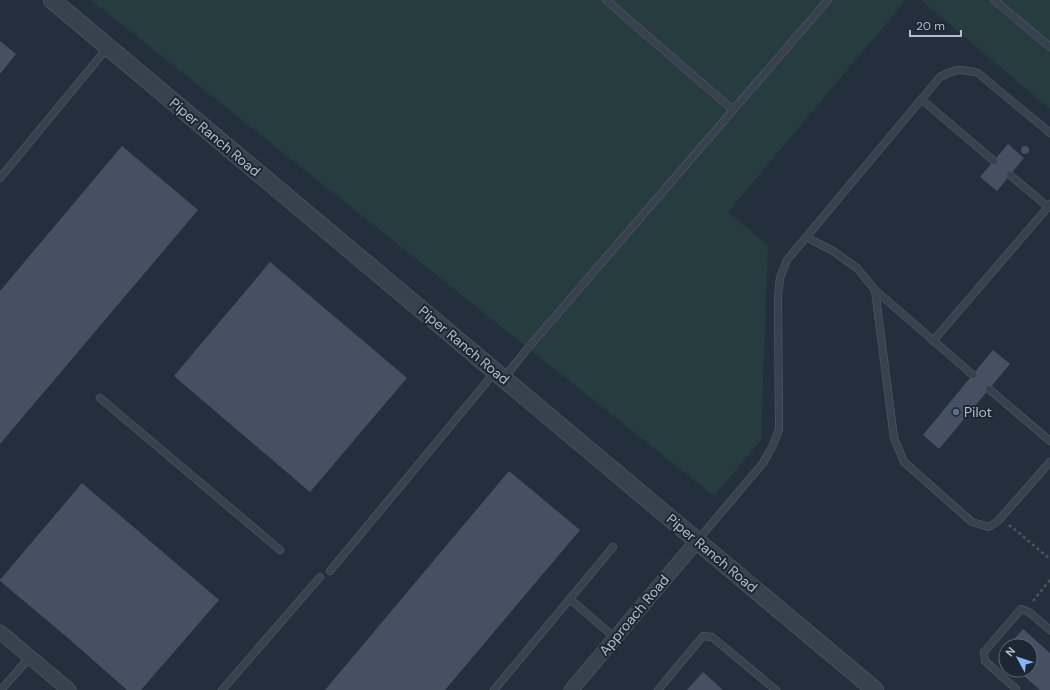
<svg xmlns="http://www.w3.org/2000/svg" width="1050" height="690" viewBox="0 0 1050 690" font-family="'DM Sans',sans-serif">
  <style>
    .green { fill: #263c3f }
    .building { fill: #455162 }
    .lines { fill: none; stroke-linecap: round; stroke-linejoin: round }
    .service-casing { stroke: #565f6c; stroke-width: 8 }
    .minor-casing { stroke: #565f6c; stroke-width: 15 }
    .tertiary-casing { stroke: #565f6c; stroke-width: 18 }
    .path { stroke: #44595c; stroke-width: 2.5; stroke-dasharray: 3 3; stroke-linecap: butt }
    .service { stroke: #38414e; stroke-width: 7 }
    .minor { stroke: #38414e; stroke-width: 14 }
    .tertiary { stroke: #38414e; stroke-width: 17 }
    .service-dot { fill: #5c6f8a; stroke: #1d2633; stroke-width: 1.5 }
    .labels { text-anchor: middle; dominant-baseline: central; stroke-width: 4; stroke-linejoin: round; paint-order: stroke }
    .street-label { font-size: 14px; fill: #b4bcc9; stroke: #1d2633 }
    .poi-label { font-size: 14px; fill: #b4bcc9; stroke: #1d2633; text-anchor: start }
  </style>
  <rect width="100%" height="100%" fill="#242f3e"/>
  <g class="green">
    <polygon points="91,0 906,0 728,212 768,245 761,440 714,496"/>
    <polygon points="921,0 1050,0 1050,109"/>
  </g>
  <g class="building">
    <polygon points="0,41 16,54 0,74"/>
    <polygon points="1008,144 1024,158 997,191 980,177"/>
    <circle cx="1025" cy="150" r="4"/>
    <polygon points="122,146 198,210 0,444 0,291"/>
    <polygon points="270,262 407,378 310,492 174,376"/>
    <polygon points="993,350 1010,364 939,449 923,435"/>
    <polygon points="509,471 580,530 445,690 325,690"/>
    <polygon points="82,483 219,600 141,690 127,690 68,638 0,581 0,580"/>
    <polygon points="1023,629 1050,653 1050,690 1040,690 1017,670 1030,670 1030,646 1008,646"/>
    <polygon points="703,672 723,690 687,690"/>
  </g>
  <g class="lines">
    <g class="service-casing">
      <g id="service">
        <polyline points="606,0 733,110"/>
        <polyline points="994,0 1050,47"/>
        <polyline points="921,99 994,161"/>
        <polyline points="1010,175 1048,207 1050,204"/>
        <polyline points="0,178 108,47"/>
        <polyline points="806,237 833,251 857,268 875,290 894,438 904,462 972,522 989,527 998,521 1050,462"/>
        <polyline points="875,290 973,375"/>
        <polyline points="933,341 1048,207"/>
        <polyline points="504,378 528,348 828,0"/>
        <polyline points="989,389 1050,441"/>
        <polyline points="100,398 280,550"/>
        <path d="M697,541L763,463L773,445L779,429L778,296L780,278L787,260L940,77C957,68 960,69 978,73L1050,133"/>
        <polyline points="330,571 495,372"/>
        <polyline points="570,599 615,638"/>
        <polyline points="1016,689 985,661 984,652 1021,609 1029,612 1050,630"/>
        <polyline points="1,690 30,657"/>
        <polyline points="222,690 320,577"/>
        <polyline points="494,690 613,547"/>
        <polyline points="658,690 703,636 712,637 776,690"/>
      </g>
    </g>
    <g class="minor-casing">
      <g id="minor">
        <polyline points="0,632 69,690"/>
        <polyline points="571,690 697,541"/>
      </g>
    </g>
    <g class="tertiary-casing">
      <polyline id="tertiary" points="52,0 875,690"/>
    </g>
    <g class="path">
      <polyline points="1009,525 1019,533 1050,559"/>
      <polyline points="1033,601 1050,580"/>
    </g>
    <use href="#service" class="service"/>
    <use href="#minor" class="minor"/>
    <use href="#tertiary" class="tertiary"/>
  </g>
  <circle class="service-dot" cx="956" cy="412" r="4"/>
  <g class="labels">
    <g class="street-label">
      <text transform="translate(215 137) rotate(40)">Piper Ranch Road</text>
      <text transform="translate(464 345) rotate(40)">Piper Ranch Road</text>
      <text transform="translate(712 553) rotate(40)">Piper Ranch Road</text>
      <text transform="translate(634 615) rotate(-50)">Approach Road</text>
    </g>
    <g class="poi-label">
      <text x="964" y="412">Pilot</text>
    </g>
  </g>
  <g transform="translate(1018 658) rotate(310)"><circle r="19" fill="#1d2633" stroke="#59626f"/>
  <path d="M0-3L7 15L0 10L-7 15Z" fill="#8ab4f8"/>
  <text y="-6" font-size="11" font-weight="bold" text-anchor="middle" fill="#b4bcc9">N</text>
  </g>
  <path d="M910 30v6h51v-6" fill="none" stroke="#b4bcc9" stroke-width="2"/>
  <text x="916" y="30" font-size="12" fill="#b4bcc9" stroke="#1d2633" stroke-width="3" paint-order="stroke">20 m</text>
</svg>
